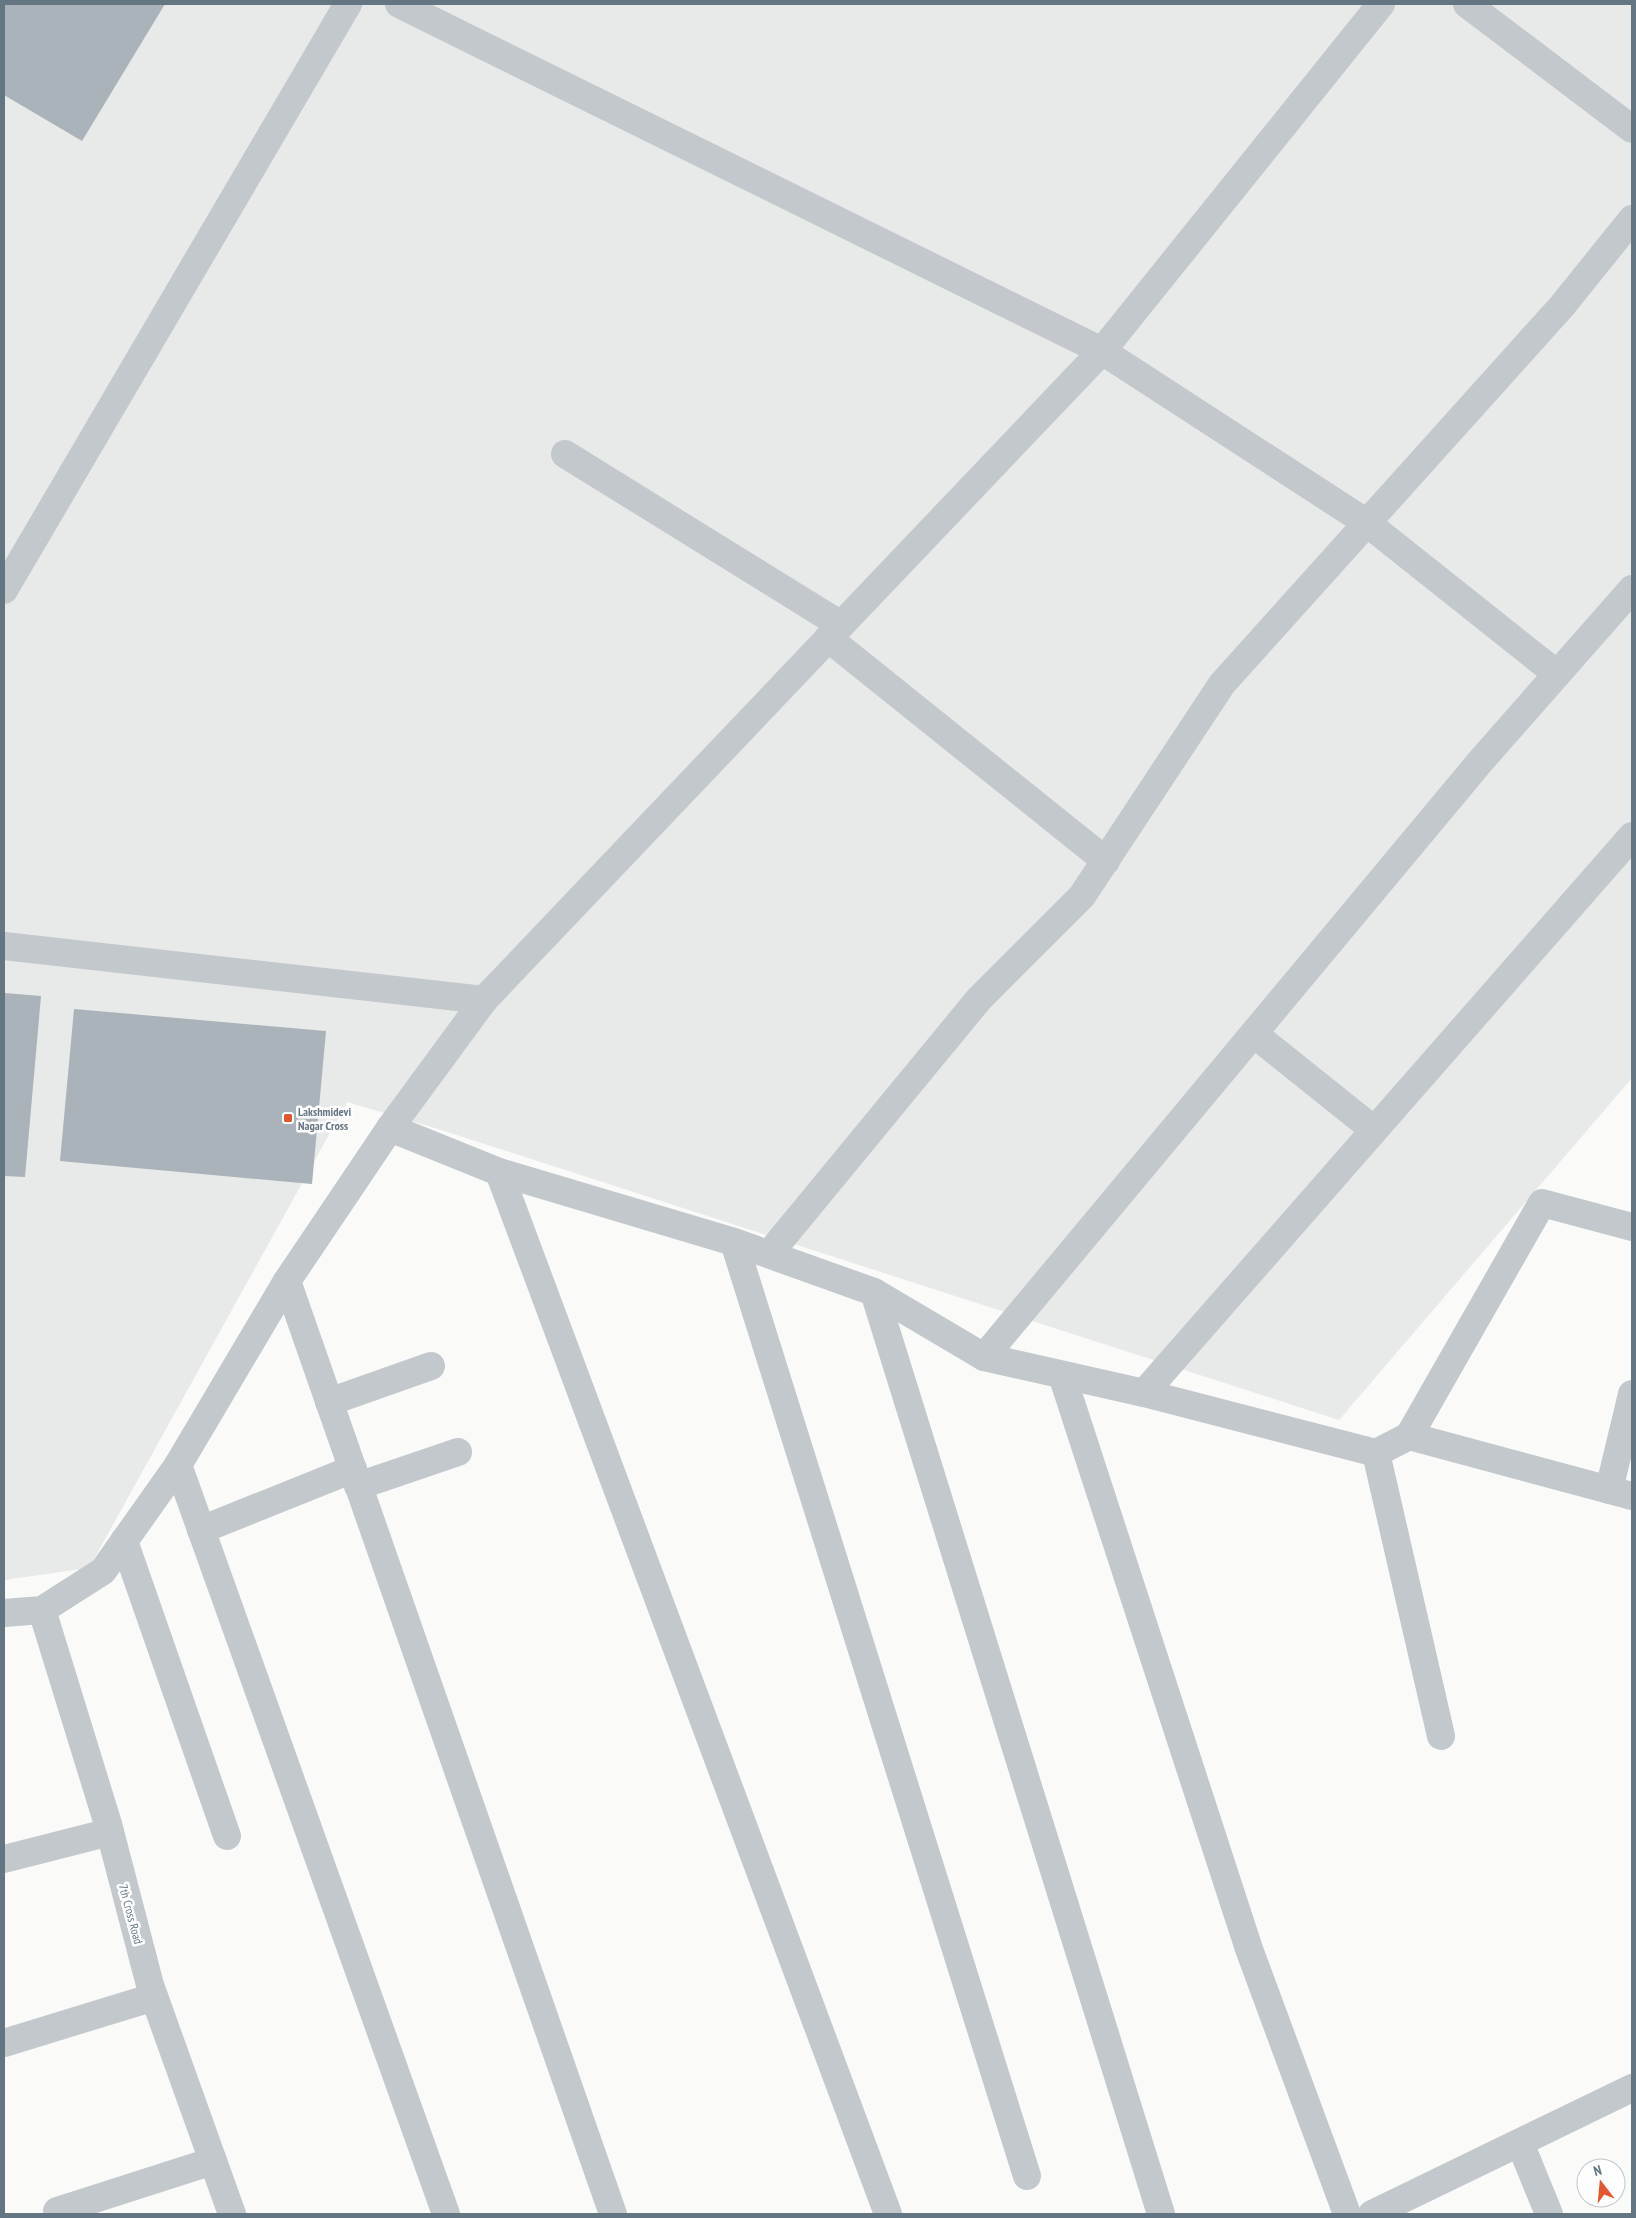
<svg xmlns="http://www.w3.org/2000/svg" width="1636" height="2218" viewBox="0 0 1636 2218" font-family="'PT Sans Narrow',sans-serif">
  <style>
    .built { fill: #e8e9e9 }
    .building { fill: #aab3b9 }
    .lines { fill: none; stroke-linecap: round; stroke-linejoin: round }
    .minor { stroke: #c3c8cc; stroke-width: 28 }
    .poi-dot { fill: #e4572e; stroke: #fff; stroke-width: 2 }
    .labels { text-anchor: middle; dominant-baseline: central; stroke-width: 5; stroke-linejoin: round; paint-order: stroke }
    .poi-label { font-size: 12px; font-weight: bold; fill: #657683; stroke: #fff; text-anchor: start }
    .street-label { font-size: 12px; fill: #657683; stroke: #fff }
  </style>
  <rect width="100%" height="100%" fill="#fafaf8"/>
  <polygon class="built" points="4,4 1632,4 1632,1078 1339,1420 438,1129 347,1102 89,1568 4,1580"/>
  <g class="building">
    <polygon points="4,4 165,4 82,141 4,95"/>
    <polygon points="4,993 41,996 25,1177 4,1176"/>
    <polygon points="74,1009 326,1031 312,1184 60,1161"/>
  </g>
  <g class="lines">
    <g class="minor">
      <polyline points="399,4 1102,351 1367,523 1557,674"/>
      <polyline points="1467,4 1632,129"/>
      <polyline points="565,454 841,625"/>
      <polyline points="4,590 348,4"/>
      <polyline points="828,638 1106,861"/>
      <polyline points="4,946 484,1000"/>
      <polyline points="1254,1034 1374,1130"/>
      <polyline points="499,1172 888,2214"/>
      <polyline points="734,1242 1027,2176"/>
      <polyline points="769,1254 979,999 1082,896 1222,684 1562,306 1632,219"/>
      <polyline points="287,1281 613,2214"/>
      <polyline points="874,1292 984,1357 1144,1393 1376,1453 1409,1436 1632,1496"/>
      <polyline points="984,1357 1479,763 1632,589"/>
      <polyline points="1062,1375 1249,1949 1347,2214"/>
      <polyline points="1144,1393 1632,836"/>
      <polyline points="329,1402 431,1366"/>
      <polyline points="1409,1436 1542,1203 1632,1227"/>
      <polyline points="1376,1453 1441,1736"/>
      <polyline points="178,1465 446,2214"/>
      <polyline points="358,1486 458,1452"/>
      <polyline points="1609,1490 1632,1394"/>
      <polyline points="201,1530 353,1469"/>
      <polyline points="124,1541 227,1836"/>
      <polyline points="42,1610 108,1824 150,1985 232,2214"/>
      <polyline points="4,1613 42,1610 103,1571 178,1465 287,1281 390,1128"/>
      <polyline points="4,1859 110,1832"/>
      <polyline points="4,2043 154,1997"/>
      <polyline points="1520,2143 1549,2214"/>
      <polyline points="58,2214 57,2211 213,2161"/>
      <polyline points="1161,2214 874,1292 734,1242 499,1172 390,1128 484,1000 1102,351 1381,4"/>
      <polyline points="1372,2214 1632,2088"/>
    </g>
  </g>
  <rect class="poi-dot" x="283" y="1113" width="10" height="10" rx="2.5"/>
  <g class="labels">
    <g class="poi-label">
      <text x="298" y="1111">Lakshmidevi<tspan x="298" dy="14">Nagar Cross</tspan></text>
    </g>
    <g class="street-label">
      <text transform="translate(131 1914) rotate(75)">7th Cross Road</text>
    </g>
  </g>
  <rect width="1636" height="2218" fill="none" stroke="#657683" stroke-width="10"/>
  <g transform="translate(1601 2183) rotate(344)"><circle r="24" fill="#ffffff" stroke="#c1c8cd"/>
  <path d="M0-4L9 19L0 12L-9 19Z" fill="#e4572e"/>
  <text y="-8" font-size="14" font-weight="bold" text-anchor="middle" fill="#657683">N</text>
  </g>
</svg>
